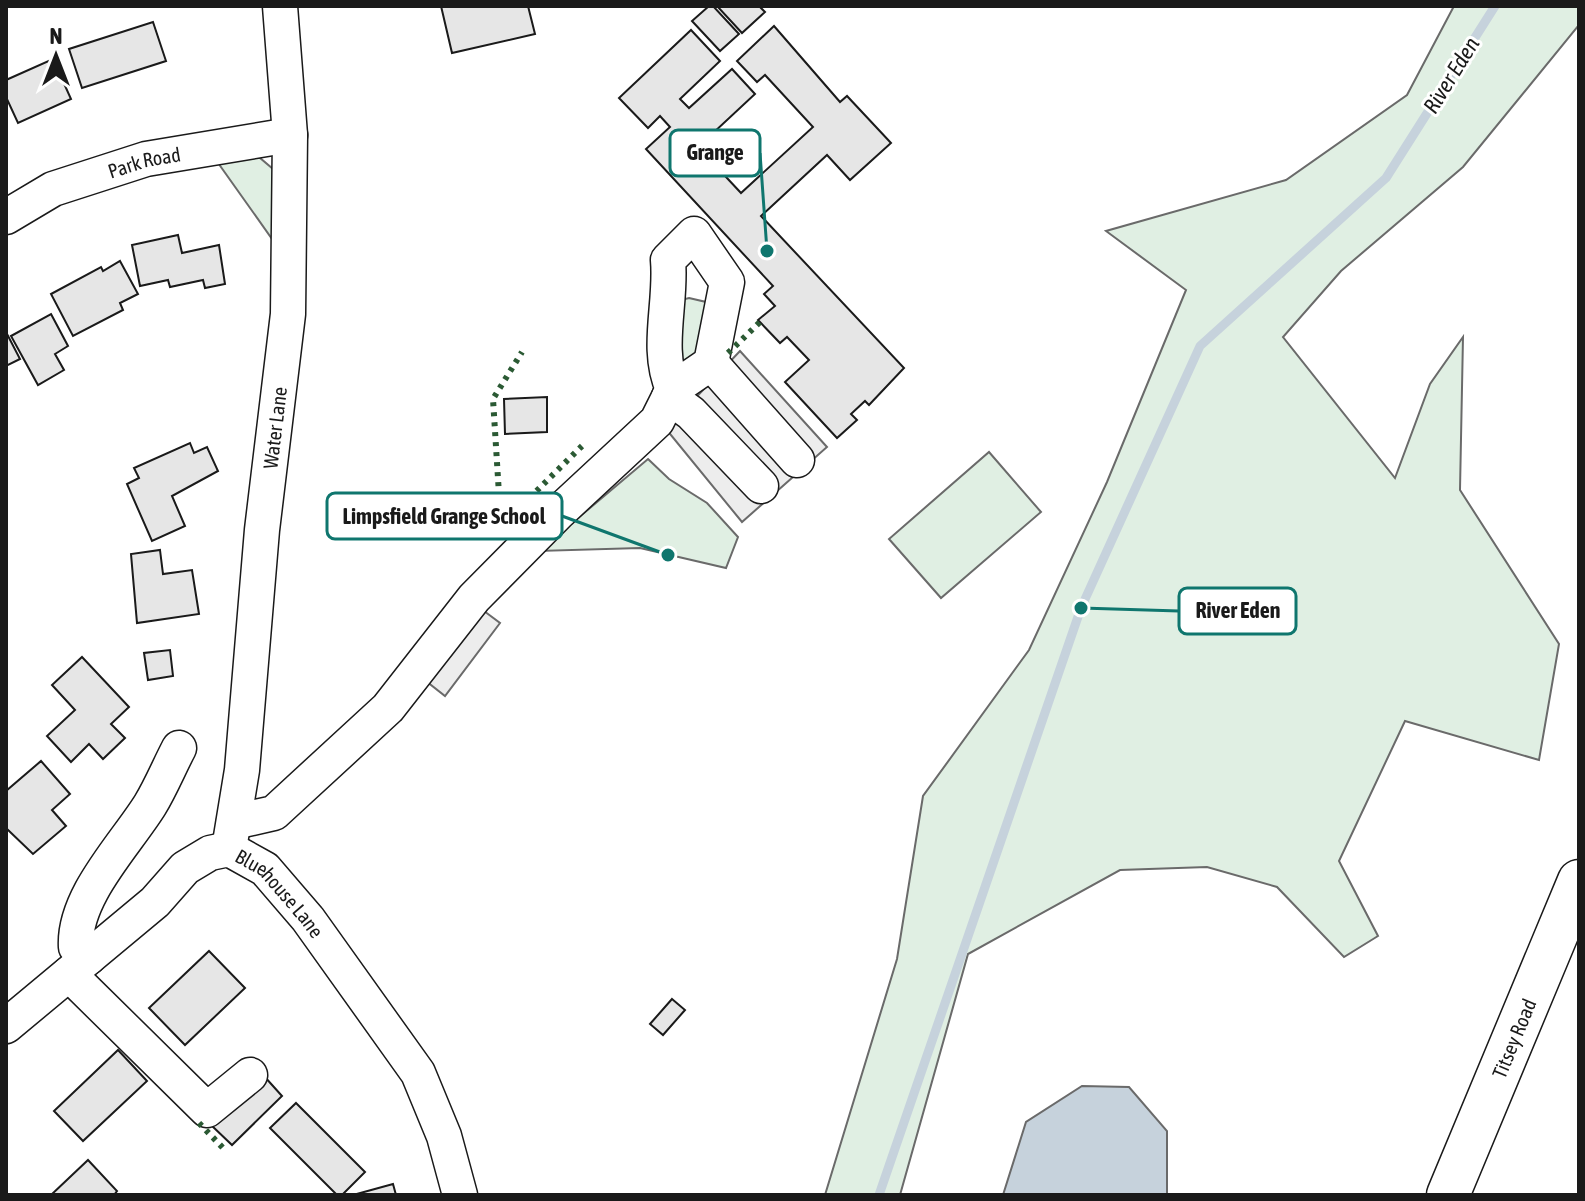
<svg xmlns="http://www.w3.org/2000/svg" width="1585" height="1201" viewBox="0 0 1585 1201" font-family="'Asap Condensed',sans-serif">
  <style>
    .green { fill: #e0efe3; stroke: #6a6a6a; stroke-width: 2 }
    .parking { fill: #ededed; stroke: #6a6a6a; stroke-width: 2 }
    .water { fill: #c6d2dc; stroke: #6a6a6a; stroke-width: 2 }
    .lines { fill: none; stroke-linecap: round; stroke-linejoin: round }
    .stream { stroke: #c6d2dc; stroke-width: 9 }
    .building { fill: #e6e6e6; stroke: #1a1a1a; stroke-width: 2 }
    .minor-casing { stroke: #1a1a1a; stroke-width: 37 }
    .major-casing { stroke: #1a1a1a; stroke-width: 45 }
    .minor { stroke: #fff; stroke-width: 34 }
    .major { stroke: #fff; stroke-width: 42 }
    .hedge { stroke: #2b5a34; stroke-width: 6; stroke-dasharray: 4 6; stroke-linecap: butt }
    .labels { text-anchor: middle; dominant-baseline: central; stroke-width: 6; stroke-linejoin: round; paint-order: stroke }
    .street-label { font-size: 20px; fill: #1a1a1a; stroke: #fff }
    .water-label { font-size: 22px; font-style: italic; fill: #1a1a1a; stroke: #fff }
    .leader { fill: none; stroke: #0f766e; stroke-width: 3 }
    .callout-dot { fill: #0f766e; stroke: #fff; stroke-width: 3 }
    .callout { fill: #fff; stroke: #0f766e; stroke-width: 3 }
    .callout-label { font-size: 22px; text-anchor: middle; font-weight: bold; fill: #1a1a1a }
  </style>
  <rect width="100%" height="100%" fill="#fff"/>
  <g class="green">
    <polygon points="1454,6 1579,6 1579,25 1463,167 1341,271 1283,337 1395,478 1430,384 1463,337 1460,490 1559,644 1539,760 1405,721 1339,861 1378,936 1344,957 1277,887 1207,867 1120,870 968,954 900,1195 825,1195 897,959 923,796 1029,650 1107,482 1186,290 1106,231 1286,180 1407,95"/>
    <polygon points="248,155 260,158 273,169 277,246 216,160"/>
    <polygon points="689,298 706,302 711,308 702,346 686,364 677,359 677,301"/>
    <polygon points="989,452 1041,512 941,598 889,539"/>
    <polygon points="648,459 669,479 707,503 738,537 726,568 640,548 539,551"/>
  </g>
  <g class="parking">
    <polygon points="740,351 827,447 742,522 666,429"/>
    <polygon points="480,608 500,623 445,696 426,681"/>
  </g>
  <polygon class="water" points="1082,1086 1129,1087 1167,1131 1167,1195 1003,1195 1026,1122"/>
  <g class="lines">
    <polyline class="stream" points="879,1195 1081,608 1200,346 1386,178 1495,6"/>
  </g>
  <g class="building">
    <polygon points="441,6 528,6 535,34 452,53"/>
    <polygon points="709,6 713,6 739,34 720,51 692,21"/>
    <polygon points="717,6 759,6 765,12 742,33"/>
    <polygon points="153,22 166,61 82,88 69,49"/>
    <polygon points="774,26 840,102 847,96 891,143 850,180 827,155 761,216 904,368 869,405 865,401 851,414 857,420 837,438 785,382 809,360 787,337 780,343 758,320 775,306 764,294 773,286 646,149 670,127 660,116 648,128 619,98 691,30 720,61 680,99 689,108 732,69 755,94 698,147 741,193 813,127 765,75 757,82 737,61"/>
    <polygon points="53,59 71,99 18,123 6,97 6,80"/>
    <polygon points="178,235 182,253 219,245 225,284 205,288 203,280 170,287 168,280 140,286 132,245"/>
    <polygon points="120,261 138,294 120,303 123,310 73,336 51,294 101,267 103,271"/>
    <polygon points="51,314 68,346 55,354 64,370 38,385 11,336"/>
    <polygon points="6,332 20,359 6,366"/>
    <polygon points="547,397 547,432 505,434 504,399"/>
    <polygon points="190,443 194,453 207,447 218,471 172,496 185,526 152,541 127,484 139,478 134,468"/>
    <polygon points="160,550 163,574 192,570 199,614 137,623 131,554"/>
    <polygon points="170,650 173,676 148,680 144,653"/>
    <polygon points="82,657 129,707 111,724 125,738 103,759 89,744 71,762 47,736 75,710 52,685"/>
    <polygon points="41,761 70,794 52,810 66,826 33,854 6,828 6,791"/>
    <polygon points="209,951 245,988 185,1045 149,1008"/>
    <polygon points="672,999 685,1010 663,1035 650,1024"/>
    <polygon points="118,1050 147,1081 83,1141 54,1111"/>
    <polygon points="264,1076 282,1096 232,1145 210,1124"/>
    <polygon points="296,1103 365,1172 342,1195 337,1195 270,1128"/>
    <polygon points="88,1160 117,1191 114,1195 51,1195"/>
    <polygon points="393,1184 396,1195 353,1195"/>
  </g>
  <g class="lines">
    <g class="minor-casing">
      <g id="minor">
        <path id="s1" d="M6,217L53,189L146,159L290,135"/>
        <path d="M694,234L727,282L711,363L673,389C655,349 672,303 668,260Z"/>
        <polyline points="711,363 797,460"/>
        <polyline points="669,397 691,413 761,486"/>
        <polyline points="234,822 274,813 388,708 474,598 558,513 657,421 673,389"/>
        <path id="s2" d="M229,849L242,770L262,530L288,314L290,135L280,6"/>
        <path d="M89,957L76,947C73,897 125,845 150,805C161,787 169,767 179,748"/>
        <polyline points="69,974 207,1110 250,1075"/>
        <path id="s3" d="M6,1026L155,902L185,868L210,853L229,849L265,869L308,919L418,1073L444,1136L460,1195"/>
      </g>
    </g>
    <g class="major-casing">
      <g id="major">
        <path id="s4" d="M1448,1195L1579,881"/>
      </g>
    </g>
    <use href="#minor" class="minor"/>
    <use href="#major" class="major"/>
    <g class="hedge">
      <polyline points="728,353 760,322"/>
      <polyline points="501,526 493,399 522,352"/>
      <polyline points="501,526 582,446"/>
      <polyline points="199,1123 224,1149"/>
    </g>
  </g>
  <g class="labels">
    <g class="street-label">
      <text stroke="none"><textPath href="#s1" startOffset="150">Park Road</textPath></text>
      <text stroke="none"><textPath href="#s2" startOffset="424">Water Lane</textPath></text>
      <text stroke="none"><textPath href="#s3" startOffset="356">Bluehouse Lane</textPath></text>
      <text stroke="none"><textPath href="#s4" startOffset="170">Titsey Road</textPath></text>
    </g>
    <g class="water-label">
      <text transform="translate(1451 75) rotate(-58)">River Eden</text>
    </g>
  </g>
  <path class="leader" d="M767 251L760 153M668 555L562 516M1081 608L1179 611"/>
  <g class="callout-dot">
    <circle cx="767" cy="251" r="8"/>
    <circle cx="668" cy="555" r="8"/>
    <circle cx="1081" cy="608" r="8"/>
  </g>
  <g class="callout">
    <rect x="670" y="130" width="90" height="46" rx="8"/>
    <rect x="327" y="493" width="235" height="46" rx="8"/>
    <rect x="1179" y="588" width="117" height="46" rx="8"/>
  </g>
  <g class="callout-label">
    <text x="715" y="160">Grange</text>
    <text x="444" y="524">Limpsfield Grange School</text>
    <text x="1238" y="618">River Eden</text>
  </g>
  <rect width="1585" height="1201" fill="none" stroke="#1a1a1a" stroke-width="16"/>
  <g transform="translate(56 56)" stroke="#ffffff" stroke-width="6" paint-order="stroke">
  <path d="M0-6L14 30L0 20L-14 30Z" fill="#1a1a1a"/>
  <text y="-12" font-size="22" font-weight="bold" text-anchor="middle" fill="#1a1a1a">N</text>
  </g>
</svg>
